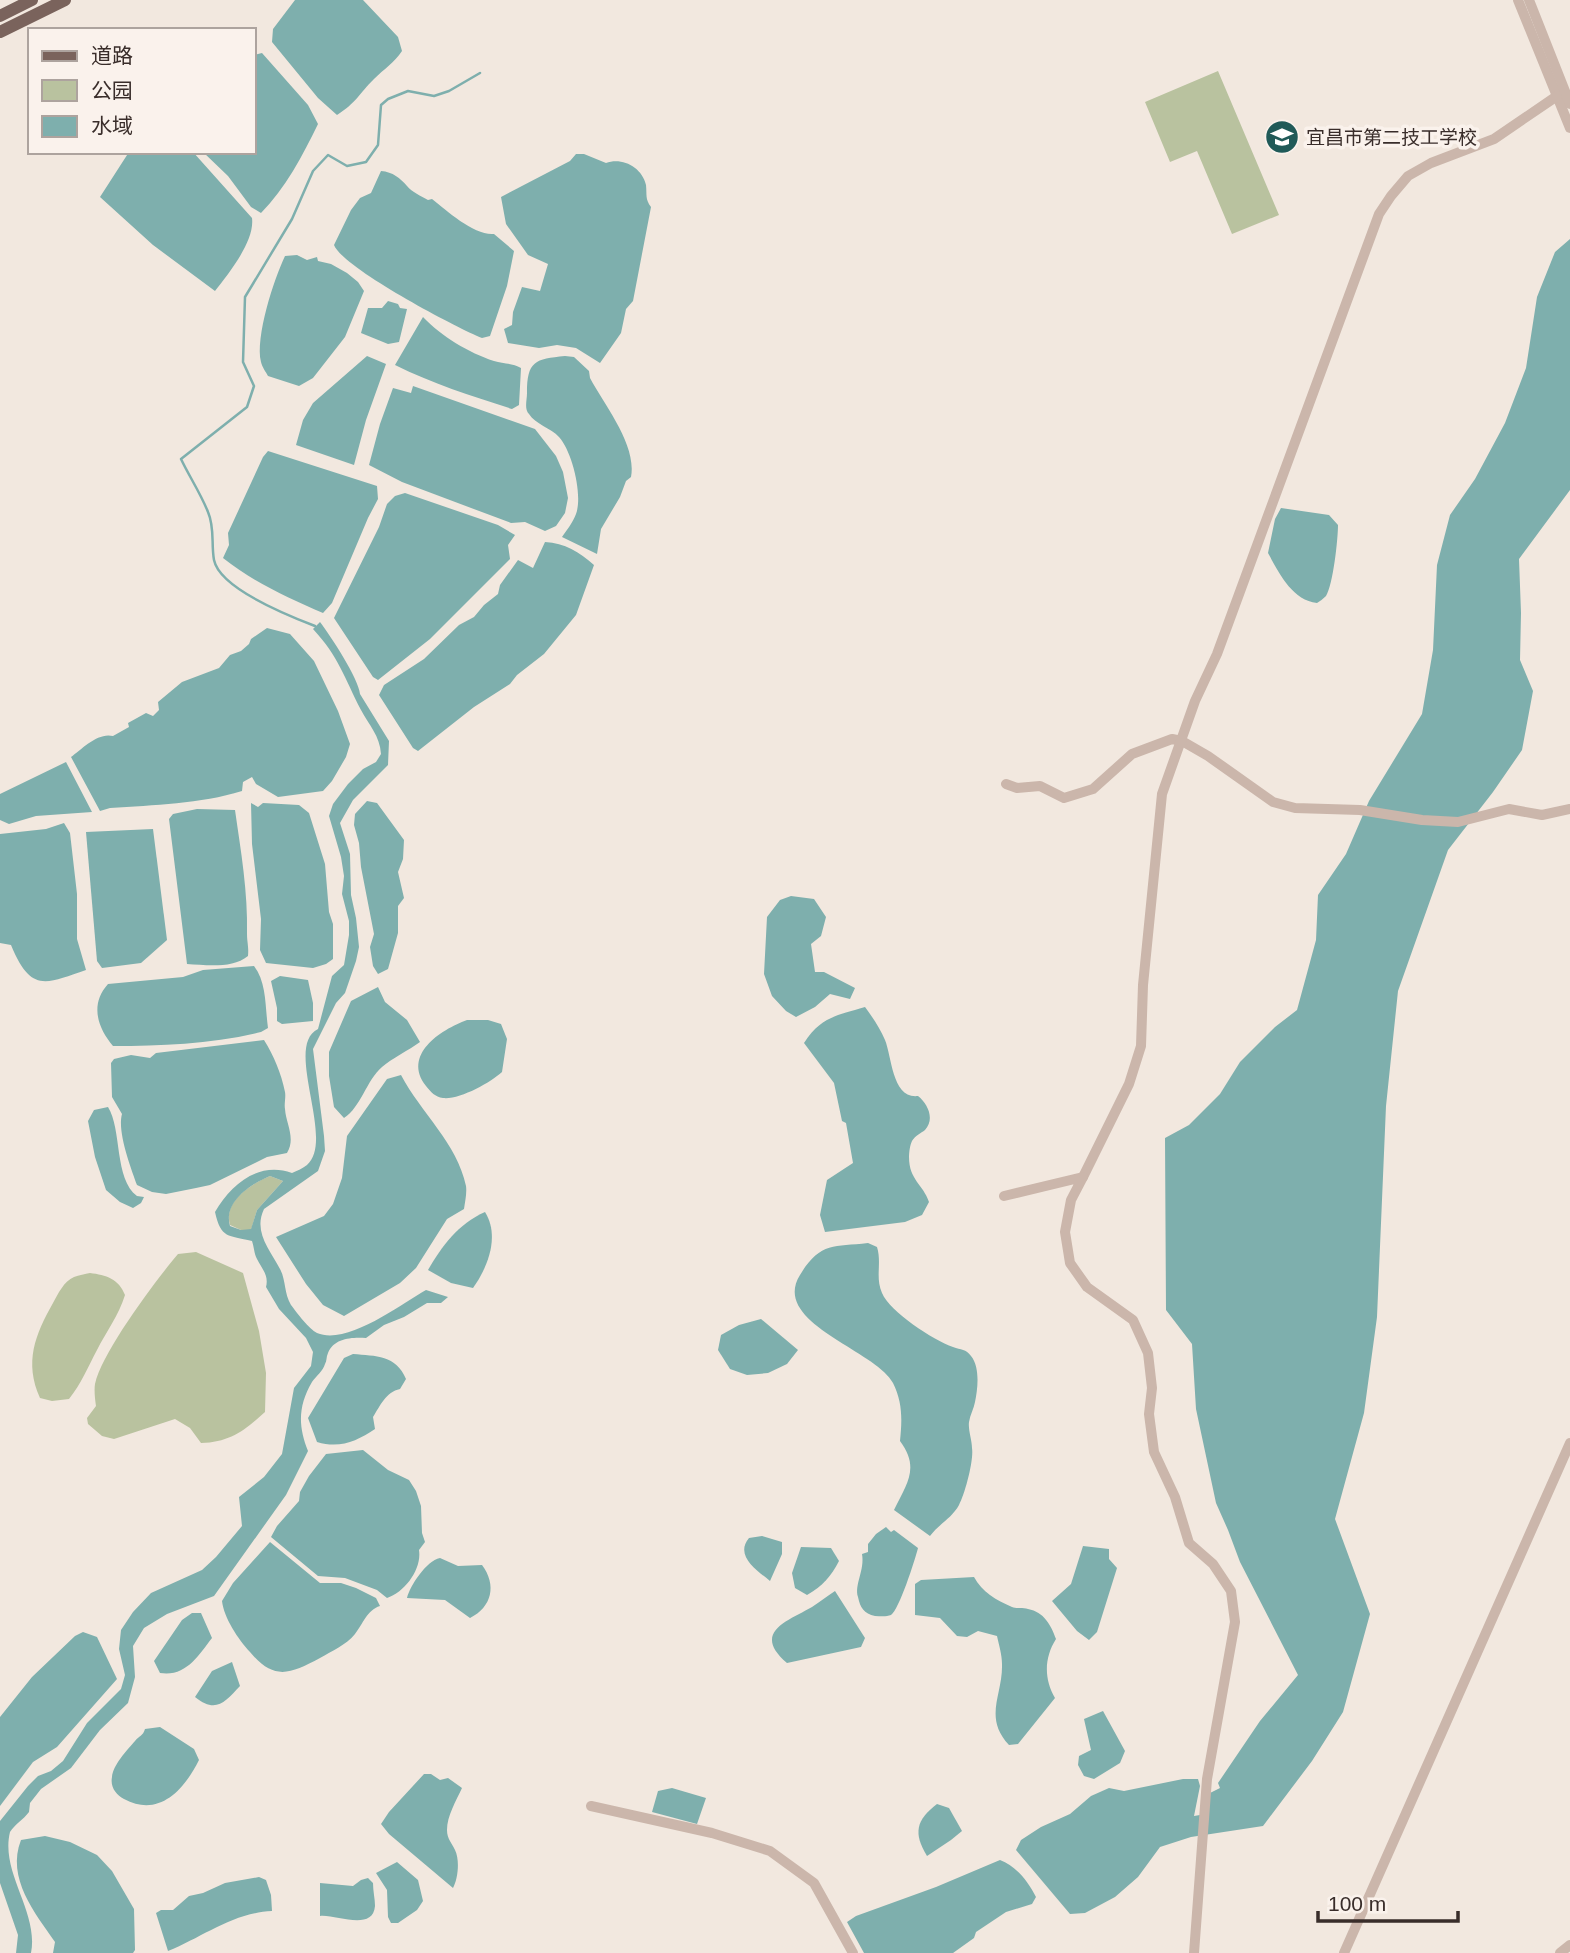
<svg xmlns="http://www.w3.org/2000/svg" width="1570" height="1953" viewBox="0 0 1570 1953" font-family="Arial,'Noto Sans SC',sans-serif">
  <style>
    .green { fill: #b9c29f }
    .water { fill: #7eafad; fill-rule: evenodd }
    .lines { fill: none; stroke-linecap: round; stroke-linejoin: round }
    .stream { stroke: #7eafad; stroke-width: 2.5 }
    .minor { stroke: #cbb6ab; stroke-width: 10 }
    .major { stroke: #7a635c; stroke-width: 12 }
    .labels { text-anchor: middle; dominant-baseline: central; stroke-width: 7; stroke-linejoin: round; paint-order: stroke }
    .poi-label { font-size: 19px; fill: #392d2a; stroke: #faf2ec; text-anchor: start }
  </style>
  <rect width="100%" height="100%" fill="#f2e8df"/>
  <g class="green">
    <polygon points="1218,71 1279,215 1232,234 1197,151 1170,162 1145,102"/>
    <path d="M270,1176L283,1181L257,1210L251,1230H241L230,1225C223,1201 251,1184 270,1176Z"/>
    <path d="M196,1252L243,1273L259,1331L266,1373L265,1412C244,1431 230,1442 201,1443L190,1428L175,1419L114,1439L102,1436L88,1424L87,1418L96,1406C95,1399 94,1390 95,1384C102,1352 156,1280 178,1254Z"/>
    <path d="M90,1273C106,1275 119,1279 125,1295C119,1315 106,1332 97,1350C88,1367 81,1384 69,1399L52,1401L40,1398C24,1362 35,1335 53,1303C58,1294 64,1281 74,1277C79,1275 85,1274 90,1273Z"/>
  </g>
  <g class="water">
    <path d="M295,0H363L398,37L402,51C394,63 384,69 374,79C359,94 356,103 337,115L318,98L272,42L273,29Z"/>
    <path d="M262,53L308,105L318,124C303,155 285,189 261,213L251,207L228,176L203,152H254V55Z"/>
    <path d="M129,152H193L252,218C255,241 229,273 215,291L153,245L100,197Z"/>
    <path d="M576,154H584L606,163C622,157 642,167 646,185C647,195 645,199 651,207L633,301L626,309L621,333L600,363L576,348L557,345L539,348L508,343L504,329L512,325L513,312L522,287L540,291L548,264L528,255L506,224L501,197L570,161Z"/>
    <path d="M381,171C393,172 400,178 407,186C412,192 421,196 428,200L432,199C447,211 475,236 494,234L514,251L507,286L490,336L482,338C455,327 343,268 334,245L351,210L360,198L371,193Z"/>
    <polygon points="1570,239 1570,490 1519,559 1521,613 1520,660 1533,691 1522,750 1493,792 1448,850 1398,991 1386,1106 1377,1317 1364,1413 1335,1519 1370,1614 1343,1712 1312,1761 1263,1826 1191,1837 1160,1847 1138,1877 1115,1897 1085,1913 1070,1914 1016,1850 1021,1840 1041,1827 1070,1814 1091,1796 1109,1788 1124,1791 1183,1779 1198,1779 1200,1786 1194,1816 1206,1814 1210,1793 1220,1788 1218,1783 1260,1721 1298,1675 1240,1562 1228,1530 1216,1503 1196,1409 1192,1344 1166,1310 1165,1138 1189,1125 1220,1094 1240,1062 1275,1027 1297,1010 1316,940 1318,895 1346,854 1369,801 1422,714 1433,650 1437,565 1450,515 1475,479 1505,423 1526,368 1537,297 1555,252"/>
    <path d="M297,255L307,260L317,257L318,261L331,264L347,273L358,282L364,291L345,337L313,378L299,386L268,376C266,372 262,367 261,362C255,337 274,279 285,256Z"/>
    <polygon points="388,301 398,304 400,308 407,309 399,342 388,344 361,333 368,308 382,308"/>
    <path d="M423,317C441,336 469,353 494,361C503,364 513,363 521,368L519,405L512,409C472,396 433,384 395,365Z"/>
    <polygon points="367,356 386,364 366,420 354,465 296,445 303,420 313,403"/>
    <path d="M565,356L574,357L589,371L590,378C605,406 637,445 631,477L626,481L620,497L601,529L597,554L562,537C567,530 573,522 576,514C583,495 572,451 559,437C551,428 535,424 529,414C524,409 527,400 527,393C527,361 535,359 565,356Z"/>
    <polygon points="413,386 535,429 556,456 563,472 568,498 565,513 556,526 545,531 525,522 511,523 402,482 369,465 380,424 393,388 411,393"/>
    <path d="M268,451L377,486L378,499L368,518L332,603L323,613C288,598 253,582 223,558L229,545L228,533L263,457Z"/>
    <polygon points="405,493 498,525 515,535 508,545 510,559 430,639 378,680 373,677 334,618 379,527 387,504 395,496"/>
    <path d="M1281,508L1329,515L1338,525C1338,539 1333,585 1326,596C1323,599 1320,601 1317,603C1292,600 1279,573 1268,553L1275,519Z"/>
    <path d="M545,542C565,543 579,552 594,565L576,615L544,654L517,675L510,684L474,707L418,751L413,748L379,695L384,685L424,659L459,625L474,617L484,605L498,594L500,585L518,560L533,568Z"/>
    <path d="M320,622C330,635 359,679 360,694L389,741L388,765L353,800L340,823L350,854L351,895L356,918L359,947L356,961L345,993L336,1003L313,1049L324,1136L325,1151L318,1171L264,1209C253,1232 270,1250 280,1269C286,1280 284,1293 291,1305C297,1313 309,1329 317,1333C347,1346 401,1304 426,1290L448,1297L441,1303H427L404,1317L384,1325L366,1338C352,1337 334,1338 328,1353C326,1357 327,1361 325,1364C323,1371 316,1376 312,1382C298,1406 298,1426 308,1451L286,1495L214,1596L167,1614L144,1628L133,1646L135,1677L128,1703L100,1730L71,1768L41,1789L30,1803L29,1812C23,1820 15,1824 10,1832C0,1873 39,1912 31,1953H16L18,1935L0,1883V1821L28,1786L38,1776L51,1771L63,1761L87,1723L121,1689L125,1675L119,1649L121,1630L133,1612L151,1593L202,1570L216,1557L242,1526L239,1497L264,1477L282,1454L294,1388L311,1366L313,1352L306,1338L279,1309L266,1287C269,1275 262,1269 257,1259C254,1254 254,1246 252,1241C228,1235 221,1239 215,1212C231,1184 259,1161 292,1173C297,1171 303,1168 307,1165C336,1140 283,1046 318,1029L332,976L344,965L349,935V921L342,894L344,876L341,857L329,816L333,804L348,784L363,769L376,762L381,754C380,736 369,725 361,710C344,677 339,657 313,629ZM270,1176L283,1181L257,1210L251,1229L241,1230L230,1226C223,1202 251,1184 270,1176Z"/>
    <path d="M267,628L290,634L314,661L338,711L350,744L346,757L332,781L323,791L278,797L256,784L252,777L243,782L242,791C200,804 154,805 110,808L100,811L71,757C82,749 98,732 113,736L129,727L128,723L146,713L153,716L159,710L158,702L182,682L219,668L230,655L241,651L249,644L251,639Z"/>
    <polygon points="66,762 92,812 36,816 9,824 0,820 0,794"/>
    <polygon points="367,801 377,803 404,840 403,859 398,872 404,898 398,906 398,933 388,969 378,974 373,966 370,947 374,934 361,867 359,843 354,825 355,814"/>
    <polygon points="251,803 258,807 263,803 299,805 309,813 325,864 329,912 333,924 333,959 326,964 313,968 266,963 260,950 261,919 252,844"/>
    <path d="M197,809L235,810C241,852 248,892 247,934C247,942 249,948 248,956C232,969 206,965 187,964L169,819L173,814Z"/>
    <path d="M64,823L70,833L77,894V939L86,970C45,984 31,993 11,945L0,943V834L46,829Z"/>
    <polygon points="153,829 167,940 141,963 102,968 97,961 86,832"/>
    <polygon points="791,896 814,899 826,917 821,936 811,944 815,972 824,972 855,988 850,999 830,994 815,1007 796,1017 786,1011 772,996 764,974 767,917 780,900"/>
    <path d="M254,966C267,983 265,1007 268,1028L261,1032C213,1044 162,1046 113,1046C97,1027 90,1004 108,984L183,977L203,970Z"/>
    <polygon points="280,976 308,980 313,1003 313,1021 282,1024 277,1021 277,1008 271,981"/>
    <path d="M378,987L385,1002L407,1020L420,1042C409,1050 391,1059 382,1067C366,1081 361,1107 344,1118L334,1107L329,1076V1052L351,1001Z"/>
    <path d="M865,1007C873,1018 880,1028 885,1040C892,1057 892,1099 918,1096C928,1104 935,1119 925,1130C921,1133 915,1136 912,1141C910,1145 909,1152 909,1157C909,1180 923,1184 929,1202L922,1215L905,1222L825,1232L820,1215L827,1180L853,1163L846,1123L842,1121L834,1083L804,1043C821,1017 835,1016 865,1007Z"/>
    <path d="M467,1020H488L501,1024L507,1039L502,1072C490,1083 459,1100 443,1098C435,1097 431,1092 426,1086C402,1055 440,1030 467,1020Z"/>
    <path d="M264,1040C274,1056 281,1073 285,1092C286,1097 284,1104 285,1109C286,1124 296,1138 287,1153L267,1157L210,1185L196,1188L166,1194L152,1192L137,1185C131,1168 117,1132 122,1114L112,1097L111,1063L114,1059L131,1055L150,1058L156,1053Z"/>
    <path d="M401,1075C421,1113 457,1143 466,1186C467,1193 465,1202 464,1209L447,1219L416,1268L400,1283L344,1316L323,1305L306,1284L276,1237L324,1216L333,1204L342,1178L347,1136L387,1079Z"/>
    <path d="M108,1107C122,1129 114,1179 137,1196L144,1197L141,1203L133,1208L120,1202L106,1190L95,1157L88,1121L94,1110Z"/>
    <path d="M485,1212C500,1236 488,1267 473,1288L451,1283L428,1270C442,1246 458,1224 485,1212Z"/>
    <path d="M868,1243L877,1247C882,1263 875,1277 882,1293C890,1312 933,1340 953,1347C961,1350 966,1349 971,1356C980,1367 978,1388 975,1402C974,1408 970,1415 969,1422C968,1430 972,1440 972,1448C974,1460 965,1494 959,1505C952,1518 939,1524 930,1536L894,1510C907,1483 920,1468 900,1441C902,1421 903,1403 893,1383C876,1350 770,1323 800,1275C820,1242 833,1247 868,1243Z"/>
    <polygon points="761,1319 798,1350 787,1364 768,1373 747,1375 730,1369 718,1350 721,1335 739,1325"/>
    <path d="M353,1354C376,1356 396,1355 406,1379L400,1389C386,1392 380,1406 373,1417L375,1429C357,1441 340,1449 317,1442L308,1418L344,1358Z"/>
    <path d="M363,1450L388,1470L409,1480L416,1491L421,1506L422,1533L425,1542L419,1550C422,1569 405,1592 387,1598L377,1590L345,1578L318,1576L271,1537L277,1526L299,1501L300,1492L309,1476L326,1454Z"/>
    <path d="M886,1527L891,1532L894,1530L918,1548C915,1560 899,1610 891,1615C886,1617 880,1616 875,1616C864,1614 860,1607 858,1597C854,1585 865,1570 862,1554L868,1552V1544L876,1534Z"/>
    <path d="M762,1536L782,1542V1554L770,1581C758,1571 734,1556 749,1538Z"/>
    <path d="M270,1542L320,1583H341L356,1588L376,1598L380,1606C367,1610 363,1624 355,1634C346,1645 332,1651 320,1658C290,1674 274,1681 250,1652C238,1639 224,1618 222,1601L233,1583Z"/>
    <polygon points="1083,1546 1109,1549 1109,1559 1117,1568 1097,1632 1089,1640 1077,1631 1052,1601 1071,1584"/>
    <path d="M801,1547L831,1548L839,1561C831,1576 823,1586 807,1595L795,1588L792,1573Z"/>
    <path d="M440,1558L458,1566L482,1565C497,1585 492,1607 470,1618L445,1600L407,1598C410,1586 426,1561 440,1558Z"/>
    <path d="M974,1577C982,1592 996,1600 1012,1607C1017,1609 1023,1607 1028,1609C1044,1612 1051,1625 1056,1639C1044,1658 1044,1679 1055,1698L1018,1744L1009,1745C983,1717 1003,1695 1002,1664C1002,1655 999,1645 997,1636L978,1631L967,1637L957,1636L940,1618L915,1615V1584L921,1580Z"/>
    <path d="M835,1591L865,1638L861,1647L787,1663C751,1632 788,1621 812,1607C820,1602 827,1596 835,1591Z"/>
    <path d="M192,1613H201L212,1638C198,1656 186,1677 160,1673L154,1661L182,1620Z"/>
    <polygon points="83,1632 97,1637 117,1679 57,1747 33,1762 0,1806 0,1717 32,1677 75,1636"/>
    <path d="M232,1662L240,1686C225,1702 216,1714 195,1697L212,1671Z"/>
    <polygon points="1103,1711 1125,1751 1120,1763 1094,1779 1084,1776 1078,1765 1079,1756 1091,1750 1084,1719"/>
    <path d="M160,1727L194,1749L199,1760C184,1790 159,1818 124,1799C116,1795 110,1787 112,1777C113,1765 127,1750 135,1741C139,1736 143,1736 145,1729Z"/>
    <path d="M424,1774H431L440,1780L448,1778L462,1788C456,1801 447,1816 447,1830C447,1839 452,1843 455,1850C460,1860 458,1879 453,1888L389,1834L381,1824L389,1812Z"/>
    <polygon points="672,1788 706,1798 697,1824 652,1812 658,1791"/>
    <path d="M937,1804L949,1808L962,1831L951,1840L927,1856C913,1833 916,1820 937,1804Z"/>
    <path d="M45,1836L70,1842L97,1855L112,1871L134,1909L135,1950L133,1953H53L55,1942C35,1913 6,1878 21,1840Z"/>
    <path d="M1000,1860C1017,1867 1028,1881 1036,1897L1032,1904L1006,1912L976,1932L974,1938L953,1953H864L847,1922L856,1916L936,1887Z"/>
    <polygon points="397,1862 418,1880 423,1901 417,1910 398,1923 391,1923 388,1917 387,1890 376,1873"/>
    <path d="M259,1877L266,1880L271,1895L272,1911C232,1913 203,1937 168,1951L156,1913L161,1910H173L189,1896L203,1893L225,1883Z"/>
    <path d="M368,1878L373,1883C373,1891 375,1899 375,1906C373,1932 335,1914 320,1916V1883L353,1886L361,1880Z"/>
  </g>
  <g class="lines">
    <path class="stream" d="M315,626C289,616 220,589 214,560C211,544 215,528 208,512C201,494 189,476 181,459L247,407L254,386L243,362L245,297L292,219L313,171L328,155L347,166L366,162L378,145L381,105L388,99L408,91L434,96L449,91L480,73"/>
    <g class="minor">
      <polyline points="1518,0 1570,128"/>
      <polyline points="1529,0 1570,104"/>
      <polyline points="1006,784 1017,788 1040,786 1064,798 1093,789 1132,754 1172,739 1182,741 1208,756 1273,802 1295,808 1360,810 1422,820 1458,822 1509,809 1542,815 1570,809"/>
      <polyline points="1083,1177 1129,1084 1141,1046 1143,985 1162,794 1195,701 1217,654 1379,214 1391,196 1408,176 1431,163 1494,139 1557,96"/>
      <polyline points="1004,1196 1083,1177 1071,1200 1065,1232 1070,1263 1087,1287 1133,1320 1148,1353 1152,1388 1149,1414 1154,1452 1175,1497 1189,1543 1213,1564 1231,1591 1235,1622 1207,1779 1194,1953"/>
      <polyline points="591,1806 712,1833 770,1851 814,1883 853,1953"/>
      <polyline points="1344,1953 1570,1443"/>
      <polyline points="1560,1953 1570,1945"/>
    </g>
    <g class="major">
      <polyline points="0,16 32,0"/>
      <polyline points="0,32 65,0"/>
    </g>
  </g>
  <defs>
    <g id="school-disc" transform="scale(1.75)"><circle r="9.5" fill="#205a58" stroke="#faf2ec"/><path d="M0-5L7-2L0 1L-7-2ZM-4 1L0 2.5L4 1V4Q0 6-4 4Z" fill="#fff"/></g>
  </defs>
  <g fill-rule="evenodd">
    <use href="#school-disc" x="1282" y="137"/>
  </g>
  <g class="labels">
    <g class="poi-label">
      <text x="1306" y="137">宜昌市第二技工学校</text>
    </g>
  </g>
  <rect x="28" y="28" width="228" height="126" fill="#faf2ec" stroke="#ada39e" stroke-width="2"/>
  <rect x="42" y="51" width="35" height="10" fill="#7a635c" stroke="#ada39e" stroke-width="2"/>
  <text x="91" y="63" font-size="21" fill="#392d2a">道路</text>
  <rect x="42" y="80" width="35" height="21" fill="#b9c29f" stroke="#ada39e" stroke-width="2"/>
  <text x="91" y="98" font-size="21" fill="#392d2a">公园</text>
  <rect x="42" y="116" width="35" height="21" fill="#7eafad" stroke="#ada39e" stroke-width="2"/>
  <text x="91" y="133" font-size="21" fill="#392d2a">水域</text>
  <path d="M1318 1911v10h140v-10" fill="none" stroke="#392d2a" stroke-width="3.5"/>
  <text x="1328" y="1911" font-size="21" fill="#392d2a" stroke="#faf2ec" stroke-width="5" paint-order="stroke">100 m</text>
</svg>
